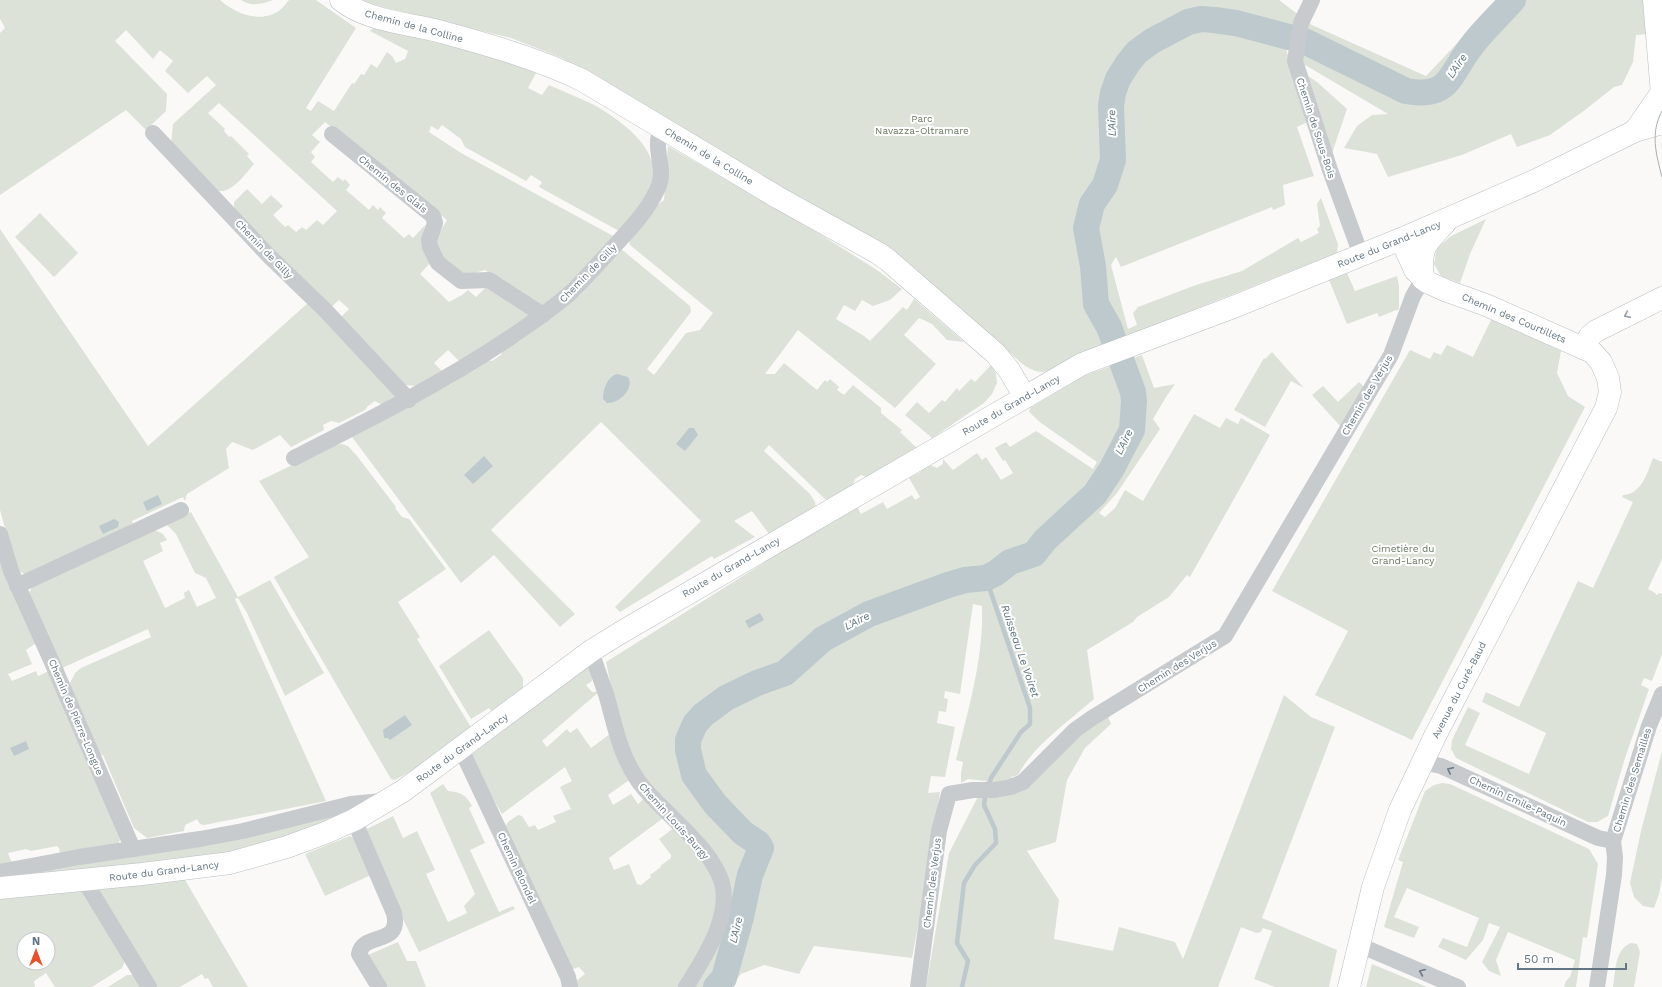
<svg xmlns="http://www.w3.org/2000/svg" width="1662" height="987" viewBox="0 0 1662 987" font-family="'Work Sans',sans-serif">
  <style>
    .green { fill: #dce2d8; fill-rule: evenodd }
    .water { fill: #bdc9cd }
    .lines { fill: none; stroke-linecap: round; stroke-linejoin: round }
    .stream { stroke: #bdc9cd; stroke-width: 4.5 }
    .river { stroke: #bdc9cd; stroke-width: 26 }
    .secondary-casing { stroke: #b9bfc3; stroke-width: 23 }
    .primary-casing { stroke: #b8bdc0; stroke-width: 23 }
    .street { stroke: #c7cbce; stroke-width: 16 }
    .secondary { stroke: #fff; stroke-width: 22 }
    .primary { stroke: #fff; stroke-width: 22 }
    .tram { stroke: #a7aeb3; stroke-width: 1 }
    .oneway { stroke: #929fa8 }
    .oneway2 { stroke: #697a87 }
    .labels { text-anchor: middle; dominant-baseline: central; stroke-width: 4; stroke-linejoin: round; paint-order: stroke }
    .street-label { font-size: 10px; fill: #647683; stroke: #fff }
    .park-label { font-size: 10px; fill: #687a63; stroke: #fff }
    .water-label { font-size: 11px; font-style: italic; fill: #5f767c; stroke: #fff }
  </style>
  <rect width="100%" height="100%" fill="#faf9f7"/>
  <g class="green">
    <path d="M0,0H220C236,14 261,24 280,10C284,7 286,3 289,0H316L356,28L306,108L311,111L318,101L334,111L352,83L354,84L361,74L364,75L371,64L377,68L387,52L392,56L396,63L405,59L408,51L370,31L373,28L494,56L536,73L528,88L542,95L549,85C562,91 575,96 588,102C615,115 664,149 652,184C646,202 631,217 619,231L539,187L542,182L531,175L526,181L465,147L461,139L442,125L438,130L431,126L429,132L461,153L615,237L543,309L534,305L485,270L464,276C453,266 431,254 437,237C440,231 444,226 447,220L325,122L312,135L320,142L311,152L315,157L311,162L333,182L338,177L343,181L345,179L350,185L346,190L369,210L373,205L378,210L380,207L386,213L382,218L404,238L409,234L413,238L425,225L422,240L430,263L420,274L449,302L462,295L468,290L476,297L489,284L536,313L461,363L448,350L434,363L442,371L421,386L401,385L339,319L349,309L339,300L329,309L234,208V202L247,189L262,204L271,195L283,206L273,215L285,227L288,225L296,232L302,227L306,230L317,220L323,225L337,211L219,103L208,113L225,129L224,131L229,137L231,136L249,154L247,156L254,164C245,174 232,194 217,191L171,144L173,124L216,85L207,76L188,93L165,71L173,61L160,50L153,59L126,30L115,41L167,94L166,111L146,130L126,110L0,195V33L5,28L0,19Z"/>
    <path d="M241,0H273C262,4 251,7 241,0Z"/>
    <path d="M360,0H1279L1312,25L1426,76L1498,0H1643L1646,34L1636,35L1633,62L1622,85L1614,87L1585,110L1550,135L1517,147L1511,134L1462,155L1388,177L1377,154L1344,148L1357,126L1372,115L1388,114L1300,62L1299,54L1286,49L1308,122L1297,127L1314,176L1283,185L1285,205L1273,210L1272,207L1121,267L1116,257L1111,265L1128,329L1137,325L1133,313L1138,307L1196,285L1242,271L1298,238L1301,242L1319,233L1317,229L1320,226L1317,204L1321,198L1338,244L1337,253L1125,337L1126,333L1123,340C1105,348 1060,371 1042,372C1036,372 1031,369 1025,366L978,325L786,190L562,58L511,38L368,4Z"/>
    <polygon points="1302,72 1317,82 1347,109 1331,156"/>
    <polygon points="668,146 818,233 877,270 902,289 890,300 873,306 862,300 855,311 844,305 836,319 864,336 870,341 903,307 907,310 914,299 964,342 947,340 932,324 919,318 904,335 936,364 895,408 798,330 765,374 775,374 784,363 817,390 825,380 827,382 830,379 839,387 837,390 844,395 853,385 881,408 881,413 902,430 900,432 918,449 869,478 861,475 855,479 852,487 831,500 825,499 769,445 764,451 810,494 815,502 816,508 769,534 752,511 734,521 755,537 714,559 712,556 620,612 615,607 701,521 601,422 491,530 575,614 560,627 494,555 461,583 352,437 451,384 486,360 492,361 501,355 502,349 620,248 690,306 691,312 647,369 654,375 686,333 700,330 713,313 630,245 629,240 650,211 664,200"/>
    <polygon points="40,213 78,253 54,277 15,237"/>
    <polygon points="1486,219 1470,254 1460,283 1441,276 1434,264 1437,248 1451,236"/>
    <polygon points="0,229 148,446 309,302 400,397 384,406 375,401 368,406 365,410 339,423 331,421 323,425 324,430 291,447 280,435 253,450 232,442 226,449 229,468 187,494 185,501 183,497 132,521 133,525 26,575 16,569 0,510"/>
    <polygon points="1347,273 1355,291 1397,276 1399,286 1399,309 1379,317 1377,313 1347,324 1329,280"/>
    <polygon points="1492,318 1561,351 1557,373 1568,396 1585,407 1412,740 1315,695 1348,631 1272,591 1410,350 1430,359 1434,352 1441,355 1447,345 1473,357"/>
    <polygon points="1272,352 1304,388 1291,381 1265,427 1234,410 1264,358 1265,359"/>
    <path d="M1142,355L1154,388L1175,384L1166,397L1153,419L1160,429L1117,493L1099,513L1105,517L1115,508L1125,490L1143,501L1194,414L1220,428L1226,418L1238,424L1241,418L1270,435L1190,577L1187,575L1169,597L1137,617L1133,622L1087,650L1094,699C1069,721 1033,746 1018,775L1011,777L1016,789L1080,734L1107,714L1111,724L1085,748L1067,780L1056,842L1027,851L1059,900L1054,939L1113,951L1119,927L1175,942L1183,959L1284,695L1311,717L1335,727L1262,918L1337,950L1329,987H1275L1254,979L1272,931L1263,928L1261,932L1256,933L1241,927L1218,987H926L949,853L986,781L968,779L961,783V773L963,762L956,760C968,710 984,658 982,606L973,604L960,694L945,691L944,698L948,699L946,712L939,711L937,723L955,727L945,777L931,776L928,793L940,792L925,888L912,958L814,946L799,974L764,965L741,974L730,987H688L727,887L638,774L617,714L606,662L856,505L861,514L883,502L887,509L912,495L915,500L920,497L909,478L921,472L919,469L928,464L937,468L943,464V459L953,470L977,453L982,460L986,457L1001,480L1013,473L1005,460L1003,461L995,448L1006,442L1010,447L1036,431L1093,469L1097,462L1041,423L1029,412L1030,408L1086,375Z"/>
    <polygon points="991,365 996,374 997,383 992,394 984,403 932,438 905,415 917,402 929,413 942,400 945,402 957,388 959,391 971,379 975,382"/>
    <polygon points="1359,382 1364,387 1342,428 1312,395 1323,386 1338,402"/>
    <polygon points="342,444 348,446 357,456 396,507 395,508 402,517 409,519 446,569 398,602 420,637 417,639 472,729 427,762 395,780 391,779 274,577 309,557 259,481 334,445"/>
    <path d="M1653,458L1662,462V559L1648,589L1655,593L1657,595L1659,593L1662,594V654L1652,681L1644,678L1641,685L1649,689L1625,758L1608,816L1597,822H1588L1456,758L1451,749L1452,740L1468,707L1480,713L1465,745L1529,774L1546,733L1482,702L1486,692L1519,707L1578,581L1593,588L1633,502L1622,497L1623,495C1642,494 1647,473 1653,458Z"/>
    <polygon points="191,512 238,597 270,580 324,673 285,696 247,613 238,598 235,599 326,801 204,825 200,824 197,819 185,825 184,831 147,838 134,828 103,755 98,756 68,687 75,673 81,668 151,637 148,629 60,669 27,597 33,585 155,530 163,534 167,540 160,543 163,551 143,561 165,608 185,598 184,593 189,590 197,607 216,598 206,578 195,573 176,534 166,524"/>
    <polygon points="0,556 36,643 26,650 32,664 8,674 12,681 36,671 38,676 49,671 118,831 120,840 118,844 60,853 59,848 57,846 31,851 26,849 8,853 13,866 0,868"/>
    <polygon points="489,630 523,678 523,690 493,713 489,708 471,719 439,666"/>
    <polygon points="590,665 592,673 592,681 586,685 592,692 600,691 542,741 547,747 567,729 570,733 577,728 591,748 610,734 632,778 608,795 613,805 631,794 638,804 647,796 666,816 609,858 614,870 629,864 637,884 641,885 651,877 650,875 661,867 660,866 671,858 671,855 659,839 675,827 696,851 718,883 718,905 711,931 680,987 578,987 575,982 585,974 579,967 570,970 505,827 508,822 518,815 522,816 529,827 535,825 538,830 556,822 553,816 571,809 560,787 572,781 565,767 502,814 486,787 471,755"/>
    <polygon points="1662,751 1662,877 1659,894 1654,908 1643,906 1634,897 1630,883 1641,831"/>
    <polygon points="1442,783 1450,784 1589,849 1598,864 1587,938 1583,937 1576,987 1564,987 1566,981 1570,977 1575,960 1508,932 1496,960 1501,976 1489,971 1482,962 1500,927 1489,923 1483,940 1466,960 1438,947 1443,938 1467,947 1479,918 1407,888 1394,917 1419,927 1414,938 1384,927 1403,862 1398,860 1425,791 1434,785"/>
    <path d="M443,784L448,791C461,792 466,795 472,806L469,808L485,843L470,850L499,912L513,906L515,909L419,952L399,911L365,830L393,816L403,838L417,831L435,870L426,874L448,922L467,913L464,906L475,894L430,793Z"/>
    <polygon points="351,812 302,834 214,856 0,879"/>
    <polygon points="350,836 357,840 371,875 325,896 305,854"/>
    <polygon points="185,880 248,987 213,987 208,978 205,979 202,974 180,987 157,987 98,889"/>
    <path d="M84,890L125,961L122,968L92,987H55L46,973L34,981L35,987H0V899ZM24,939H48V963H24Z"/>
    <polygon points="398,942 407,961 416,961 426,987 385,987 368,955"/>
    <path d="M1631,943L1637,944L1640,952L1634,987H1613C1616,971 1614,950 1631,943Z"/>
    <polygon points="1372,964 1427,987 1366,987"/>
    <polygon points="127,975 134,975 144,987 108,987"/>
  </g>
  <g class="water">
    <path d="M617,374L628,377C635,388 619,404 607,403L603,399C603,389 607,377 617,374Z"/>
    <polygon points="689,428 694,428 698,435 685,451 676,444"/>
    <polygon points="484,456 493,466 473,484 464,475"/>
    <polygon points="158,495 162,504 147,511 143,502"/>
    <polygon points="114,519 119,522 118,527 103,534 99,526"/>
    <polygon points="760,613 764,620 749,628 745,621"/>
    <polygon points="405,715 412,725 390,740 388,738 384,738 383,730"/>
    <polygon points="26,741 29,749 14,756 10,748"/>
  </g>
  <g class="lines">
    <polyline class="stream" points="962,987 968,961 957,943 964,883 975,865 996,843 995,829 984,805 985,798 991,778 1021,732 1030,724 1030,708 986,578"/>
    <path class="river" d="M716,987L724,978L741,917L750,875L761,848L758,843L743,833L715,804L694,775L688,750V740L695,724L703,715L726,698L757,683L785,673L823,639L869,614L948,585L965,580L986,578L996,573L1010,562L1034,554L1045,540L1095,494L1111,470L1132,430L1134,401L1133,392L1109,327L1096,304L1093,266L1086,228L1092,204L1105,185L1113,160L1111,106L1113,93L1118,79L1128,63L1137,52L1152,41L1188,22L1201,19L1214,20L1236,23L1304,41L1406,91C1449,99 1449,76 1470,48C1482,31 1499,16 1513,0"/>
    <g class="secondary-casing">
      <g id="secondary">
        <path d="M341,0C367,21 406,23 438,31C486,44 536,58 582,80L777,197L878,253L889,261L995,353L1009,370L1025,397"/>
        <polyline points="1635,131 1662,92"/>
        <path d="M1423,279C1420,248 1424,245 1445,223"/>
        <polyline points="1583,348 1590,336 1596,331 1662,298"/>
        <polyline points="0,888 142,874 230,863 287,847 325,833 354,820 403,791 591,651 620,633 1082,364 1231,308 1401,239 1534,181 1635,131 1662,123"/>
        <polyline points="1349,987 1373,887 1400,810 1435,736 1606,408 1610,392 1608,378 1601,362 1592,352 1486,305 1447,291 1427,282 1415,270 1401,239"/>
      </g>
    </g>
    <g class="primary-casing">
      <polyline id="primary" points="1654,0 1662,94"/>
    </g>
    <g class="street">
      <polyline points="1312,0 1301,23 1295,61 1330,170 1361,255"/>
      <polyline points="153,133 270,257 325,310 409,400"/>
      <polyline points="332,134 433,216 435,223 429,240 430,247 438,263 461,281 489,280 543,315"/>
      <path d="M294,458C369,420 441,384 511,337C531,323 551,310 569,294C583,281 596,266 609,252C626,233 646,214 657,190C666,172 657,159 658,142C658,137 660,132 662,128"/>
      <polyline points="0,534 11,571 51,660 133,849"/>
      <polyline points="17,586 181,510"/>
      <path d="M591,651C596,666 601,680 606,694C615,725 619,752 637,779C646,793 660,805 672,817C689,835 709,852 719,875C736,911 704,958 686,987"/>
      <polyline points="461,749 568,977 570,987"/>
      <polyline points="1422,762 1441,766 1598,838 1613,841"/>
      <path d="M354,820L394,913C402,947 363,931 359,954L379,987"/>
      <polyline points="0,872 79,857 200,839 243,831 351,804 382,801"/>
      <polyline points="84,880 149,987"/>
      <polyline points="1359,945 1458,987"/>
      <polyline points="918,987 939,831 949,794 973,790 995,790 1011,787 1023,782 1075,730 1092,718 1225,636 1391,355 1413,296 1423,279"/>
      <polyline points="1597,987 1614,875 1615,857 1613,841 1649,726 1662,694"/>
    </g>
    <use href="#secondary" class="secondary"/>
    <use href="#primary" class="primary"/>
    <path class="tram" d="M1662,111C1650,133 1656,154 1662,177"/>
  </g>
  <defs><path id="oneway-chevron" d="M-2-3.5L2.5 0L-2 3.5" fill="none" stroke-width="1.6" stroke-linecap="round" stroke-linejoin="round"/></defs>
  <use class="oneway" href="#oneway-chevron" transform="translate(1627 315) rotate(154)"/>
  <g class="oneway2">
    <use href="#oneway-chevron" transform="translate(1450 770) rotate(-155)"/>
    <use href="#oneway-chevron" transform="translate(1422 972) rotate(-157)"/>
  </g>
  <g class="labels">
    <g class="street-label">
      <text transform="translate(414 26) rotate(15)">Chemin de la Colline</text>
      <text transform="translate(1316 128) rotate(72)">Chemin de Sous-Bois</text>
      <text transform="translate(709 156) rotate(31)">Chemin de la Colline</text>
      <text transform="translate(393 184) rotate(39)">Chemin des Glais</text>
      <text transform="translate(1389 244) rotate(-22)">Route du Grand-Lancy</text>
      <text transform="translate(264 249) rotate(46)">Chemin de Gilly</text>
      <text transform="translate(588 273) rotate(-46)">Chemin de Gilly</text>
      <text transform="translate(1514 318) rotate(23)">Chemin des Courtillets</text>
      <text transform="translate(1367 395) rotate(-60)">Chemin des Verjus</text>
      <text transform="translate(1011 405) rotate(-30)">Route du Grand-Lancy</text>
      <text transform="translate(731 567) rotate(-30)">Route du Grand-Lancy</text>
      <text transform="translate(1177 666) rotate(-32)">Chemin des Verjus</text>
      <text transform="translate(1459 690) rotate(-63)">Avenue du Curé-Baud</text>
      <text transform="translate(76 717) rotate(67)">Chemin de Pierre-Longue</text>
      <text transform="translate(462 748) rotate(-36)">Route du Grand-Lancy</text>
      <text transform="translate(1632 780) rotate(-73)">Chemin des Semailles</text>
      <text transform="translate(1518 801) rotate(25)">Chemin Emile-Paquin</text>
      <text transform="translate(674 821) rotate(48)">Chemin Louis-Burgy</text>
      <text transform="translate(517 868) rotate(65)">Chemin Blondel</text>
      <text transform="translate(164 871) rotate(-7)">Route du Grand-Lancy</text>
      <text transform="translate(932 883) rotate(-83)">Chemin des Verjus</text>
    </g>
    <g class="park-label">
      <text x="922" y="118">Parc<tspan x="922" dy="12">Navazza-Oltramare</tspan></text>
      <text x="1403" y="548">Cimetière du<tspan x="1403" dy="12">Grand-Lancy</tspan></text>
    </g>
    <g class="water-label">
      <text transform="translate(1457 66) rotate(-56)">L'Aire</text>
      <text transform="translate(1112 123) rotate(-91)">L'Aire</text>
      <text transform="translate(1124 442) rotate(-64)">L'Aire</text>
      <text transform="translate(857 621) rotate(-27)">L'Aire</text>
      <text transform="translate(1020 651) rotate(71)">Ruisseau Le Voiret</text>
      <text transform="translate(736 930) rotate(-76)">L'Aire</text>
    </g>
  </g>
  <g transform="translate(36 951)"><circle r="19" fill="#ffffff" stroke="#c1c8cd"/>
  <path d="M0-3L7 15L0 10L-7 15Z" fill="#e5512c"/>
  <text y="-6" font-size="11" font-weight="bold" text-anchor="middle" fill="#647683">N</text>
  </g>
  <path d="M1518 963v6h108v-6" fill="none" stroke="#647683" stroke-width="2"/>
  <text x="1524" y="963" font-size="12" fill="#647683" stroke="#ffffff" stroke-width="3" paint-order="stroke">50 m</text>
</svg>
